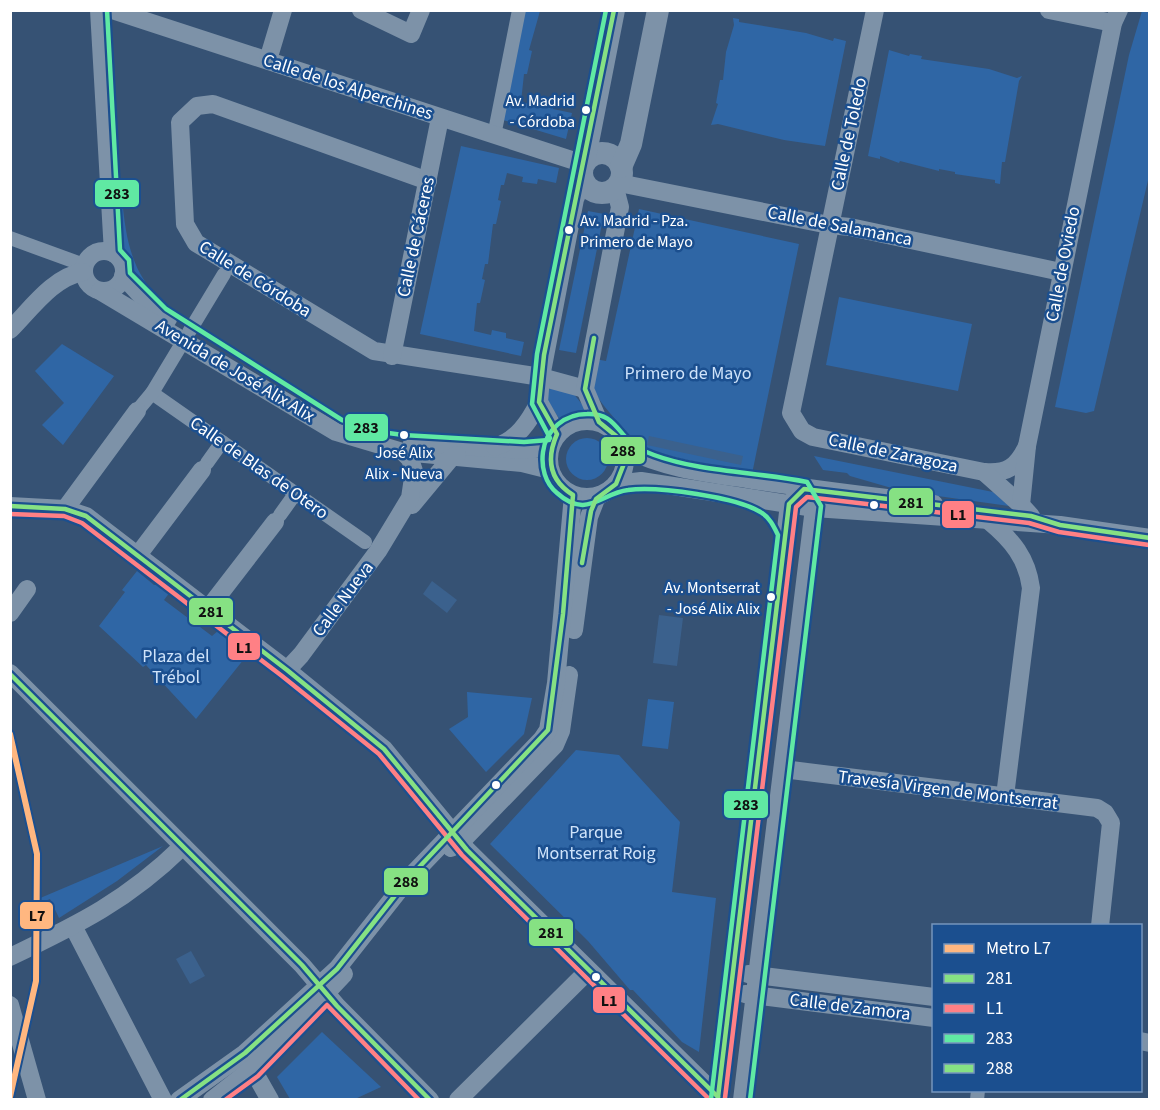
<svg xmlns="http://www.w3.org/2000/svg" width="1160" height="1110" viewBox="0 0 1160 1110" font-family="'Source Sans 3',sans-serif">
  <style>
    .green { fill: #2f66a5 }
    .water { fill: #3b618d }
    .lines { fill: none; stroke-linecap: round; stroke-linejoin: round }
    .pedestrian { stroke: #7d92a8; stroke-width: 14 }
    .minor { stroke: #7d92a8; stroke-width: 18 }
    .tertiary { stroke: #7d92a8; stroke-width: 22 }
    .bus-1-casing { stroke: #1b4f8f; stroke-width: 9 }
    .bus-2-casing { stroke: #1b4f8f; stroke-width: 9 }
    .bus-3-casing { stroke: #1b4f8f; stroke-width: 9 }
    .bus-4-casing { stroke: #1b4f8f; stroke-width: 9 }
    .bus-1 { stroke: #86e183; stroke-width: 4.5 }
    .bus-2 { stroke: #ff8085; stroke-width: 4.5 }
    .bus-3 { stroke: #60e9a3; stroke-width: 4.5 }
    .bus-4 { stroke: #86e183; stroke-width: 4.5 }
    .metro-1-casing { stroke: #1b4f8f; stroke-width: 10 }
    .metro-1 { stroke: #ffb780; stroke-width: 6 }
    .bus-dot { fill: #fff; stroke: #1b4f8f; stroke-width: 2 }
    .labels { text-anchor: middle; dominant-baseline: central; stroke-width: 5; stroke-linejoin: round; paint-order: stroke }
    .bus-label { font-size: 16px; fill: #fff; stroke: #1b4f8f; text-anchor: end }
    .street-label { font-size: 18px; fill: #fff; stroke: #1b4f8f }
    .park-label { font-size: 18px; fill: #cfe3fa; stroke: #1b4f8f }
    .line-badge { stroke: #1b4f8f; stroke-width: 2 }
    .pale-badge-label { font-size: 16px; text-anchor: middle; font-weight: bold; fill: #111 }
  </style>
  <rect width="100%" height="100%" fill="#365274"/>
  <g class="green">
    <polygon points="525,11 540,11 529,50 532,51 527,74 524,74 521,102 538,106 539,101 553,104 553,109 572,113 566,139 503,120"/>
    <polygon points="1142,11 1150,11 1149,176 1094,411 1086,413 1055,407 1129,55"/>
    <polygon points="733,18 739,19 739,22 806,33 833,41 834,38 846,41 825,146 784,140 718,124 711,125 718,104 716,103 720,80 723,80 726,52 734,25"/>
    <polygon points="889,50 909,56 910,54 922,56 921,59 989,69 1017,78 1022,76 1019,81 1005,162 1002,162 1000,184 995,183 995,180 955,174 955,172 939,169 939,171 900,161 899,163 880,156 880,159 868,156"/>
    <polygon points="461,146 559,168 556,183 538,179 537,184 522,182 523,177 507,173 504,185 501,185 498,200 501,201 496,224 493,224 488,264 485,264 482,279 485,280 480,303 477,303 474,331 491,335 492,330 506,333 506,338 524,342 521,356 420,334"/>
    <path d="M118,198H122C127,253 136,288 186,319L183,322L171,316L131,272L130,262L120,247Z"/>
    <path d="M639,209L799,244L752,474L649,453C639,447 598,402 595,392C591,380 593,370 595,359L606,361Z"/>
    <polygon points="588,211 604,214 576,353 559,350"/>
    <polygon points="839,297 972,324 958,391 826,365"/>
    <polygon points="62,344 114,376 63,445 42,425 64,403 35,371"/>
    <polygon points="547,388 573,393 585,408 584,413 566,420 560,420 548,401"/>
    <circle cx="587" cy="459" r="21"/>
    <polygon points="814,456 993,492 1009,506 902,491 850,476 847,473 823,470"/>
    <polygon points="137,571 154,585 161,585 170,592 164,600 212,636 219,630 228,637 229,646 244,659 196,719 146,665 143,667 99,626 125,592 122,590"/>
    <polygon points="467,692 532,698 524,734 486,772 449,729 468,717"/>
    <polygon points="648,699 674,702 668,749 642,746"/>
    <polygon points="576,750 619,755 680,822 672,892 716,898 699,1052 682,1042 633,990 630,990 588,941 490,844"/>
    <polygon points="163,846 117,881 59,918 50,899 38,904 45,923 29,930 19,907"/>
    <polygon points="322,1032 381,1087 355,1099 290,1099 277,1077"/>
  </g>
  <g class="water">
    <polygon points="649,436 743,456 741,465 647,445"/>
    <polygon points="432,581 457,600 447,613 423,594"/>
    <polygon points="659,615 683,618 677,666 653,663"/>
    <polygon points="191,951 205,976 190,984 176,959"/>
  </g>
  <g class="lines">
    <g class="pedestrian">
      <polyline points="494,136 519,10"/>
      <polyline points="10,238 84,265"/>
      <polyline points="189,332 224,274"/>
      <polyline points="152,393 365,542"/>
      <polyline points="137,411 152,393 184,340"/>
      <polyline points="207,463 222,442"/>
      <polyline points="280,515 295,494"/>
      <polyline points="977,1100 978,1090"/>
    </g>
    <g class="minor">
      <polyline points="99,10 113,253"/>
      <polyline points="112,10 584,164"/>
      <polyline points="361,10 411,34 421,10"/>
      <path d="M875,10L791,413L802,431L813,437L984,472C1007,474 1017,467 1027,446"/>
      <polyline points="1049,10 1113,23"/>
      <polyline points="268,60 283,10"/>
      <polyline points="428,181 213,104 197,106 180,122 185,224 196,243 374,351 541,377 585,389"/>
      <polyline points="619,183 829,225 850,227 1061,272"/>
      <circle cx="104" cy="271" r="20"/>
      <polyline points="123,276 145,300 168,319"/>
      <polyline points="100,291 336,432 403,452 522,463 550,470"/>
      <path d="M10,330C31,309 53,277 83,272"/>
      <polyline points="392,356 440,118"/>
      <circle cx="587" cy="459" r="38"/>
      <polyline points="599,422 585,389 620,207 615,188"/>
      <polyline points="557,434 539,402 541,377 575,199 583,181"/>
      <polyline points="412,443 524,450 550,447"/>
      <path d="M495,447C517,440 529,422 539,402"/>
      <path d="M624,448C663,468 704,473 747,479C809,489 872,496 934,504"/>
      <polyline points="984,472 1021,505"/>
      <polyline points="616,484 641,481 814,508 1060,525 1150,538"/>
      <polyline points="412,505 451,458 457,455"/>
      <polyline points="10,506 65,509 86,516 287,670 384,749 467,850 721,1100"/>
      <polyline points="65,509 137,411"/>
      <polyline points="1031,516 1021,505 1027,446 1113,23 1119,10"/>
      <path d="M989,521C1012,540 1027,558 1031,588L1005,796"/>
      <polyline points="138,555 202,470"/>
      <polyline points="208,609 275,522"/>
      <polyline points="10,613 27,589"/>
      <polyline points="574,630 589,517 596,499 600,495"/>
      <polyline points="287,670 301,655 378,551 410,498 414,471 410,459 403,452"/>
      <polyline points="10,673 302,965 337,1006 430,1100"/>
      <polyline points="783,769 1097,808 1105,813 1111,823 1100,926"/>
      <polyline points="451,848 460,843 555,745 561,731 569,675"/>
      <polyline points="74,928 163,1100"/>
      <path d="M10,957C79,924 128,900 183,846"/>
      <polyline points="748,974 934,997"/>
      <polyline points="745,994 934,1018"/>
      <polyline points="10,1005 37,1100"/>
      <polyline points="1140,1041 1150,1043"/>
      <polyline points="253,1070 270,1100"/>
      <polyline points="179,1100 245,1053 337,969 408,879 542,739 548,730 556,683 573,495"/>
      <polyline points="212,1100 263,1060 344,974"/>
      <polyline points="458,1100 588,971"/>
      <polyline points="718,1100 789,504 804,489"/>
      <polyline points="742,1100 814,508 804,489"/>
    </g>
    <g class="tertiary">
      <circle cx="602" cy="173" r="20"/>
      <polyline points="584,163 614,10"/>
      <polyline points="621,167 631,144 658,10"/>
    </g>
    <g class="bus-1-casing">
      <g id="bus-1">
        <polyline points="10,506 65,509 86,516 287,670 384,749 467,850 718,1097"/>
        <polyline points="10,674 302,965 337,1006 430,1100"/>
        <polyline points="718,1097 789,504 804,489 1031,516 1060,525 1150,538"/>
      </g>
    </g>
    <g class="bus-2-casing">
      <g id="bus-2">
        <polyline points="10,514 64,516 82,523 282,676 379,754 462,855 710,1100"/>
        <polyline points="725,1098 796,507 807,497 1029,523 1059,532 1149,545"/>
        <polyline points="225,1100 258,1076 327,1005 419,1100"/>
      </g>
    </g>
    <g class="bus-3-casing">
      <g id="bus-3">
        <polyline points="107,10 120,250 129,260 130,273 166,309 342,420 381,432 403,435 524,442 549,440"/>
        <polyline points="550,438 532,404 537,354 606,10"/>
        <path d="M711,1099L778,535C774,527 770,518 762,513C738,497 657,486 628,490C601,493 587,520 557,493C545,483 541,467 543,452C546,429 565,414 587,414C611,413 615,427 630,442C636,448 646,452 654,455C700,472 758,472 807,482L821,506L750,1100"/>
      </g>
    </g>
    <g class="bus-4-casing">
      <g id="bus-4">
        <polyline points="582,563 591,511 596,499 616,484 625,461 621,440 599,422 585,389 594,338"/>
        <path d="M180,1100L245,1053L337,969L408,879L548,730L563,614L573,495C549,480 546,459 557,434L539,402L544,355L614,10"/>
      </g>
    </g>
    <use href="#bus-1" class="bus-1"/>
    <use href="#bus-2" class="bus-2"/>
    <use href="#bus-3" class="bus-3"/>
    <use href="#bus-4" class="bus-4"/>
    <g class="metro-1-casing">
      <polyline id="metro-1" points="10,734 37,854 36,981 10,1097"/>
    </g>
    <use href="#metro-1" class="metro-1"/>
  </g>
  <g class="bus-dot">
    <circle cx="586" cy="110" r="5"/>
    <circle cx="569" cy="230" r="5"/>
    <circle cx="404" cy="435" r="5"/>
    <circle cx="874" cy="505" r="5"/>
    <circle cx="771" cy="597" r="5"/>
    <circle cx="496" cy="785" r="5"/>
    <circle cx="596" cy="977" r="5"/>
  </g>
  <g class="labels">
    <g class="bus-label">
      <text x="575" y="101">Av. Madrid<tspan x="575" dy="21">- Córdoba</tspan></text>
      <text x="580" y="221" text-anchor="start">Av. Madrid - Pza.<tspan x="580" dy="21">Primero de Mayo</tspan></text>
      <text x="404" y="453" text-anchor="middle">José Alix<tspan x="404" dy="21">Alix - Nueva</tspan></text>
      <text x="760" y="588">Av. Montserrat<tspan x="760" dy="21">- José Alix Alix</tspan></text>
    </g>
    <g class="street-label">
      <text transform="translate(348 87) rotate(18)">Calle de los Alperchines</text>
      <text transform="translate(849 134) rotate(-78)">Calle de Toledo</text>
      <text transform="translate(840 226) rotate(11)">Calle de Salamanca</text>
      <text transform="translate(416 237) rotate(-78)">Calle de Cáceres</text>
      <text transform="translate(1063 264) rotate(-79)">Calle de Oviedo</text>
      <text transform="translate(255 279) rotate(32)">Calle de Córdoba</text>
      <text transform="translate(235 371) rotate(31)">Avenida de José Alix Alix</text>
      <text transform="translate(893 453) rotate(12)">Calle de Zaragoza</text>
      <text transform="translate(259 468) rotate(35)">Calle de Blas de Otero</text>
      <text transform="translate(343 599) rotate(-53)">Calle Nueva</text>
      <text transform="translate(948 790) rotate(7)">Travesía Virgen de Montserrat</text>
      <text transform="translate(850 1007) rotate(7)">Calle de Zamora</text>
    </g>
    <g class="park-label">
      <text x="688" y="373">Primero de Mayo</text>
      <text x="176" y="656">Plaza del<tspan x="176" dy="21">Trébol</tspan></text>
      <text x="596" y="832">Parque<tspan x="596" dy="21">Montserrat Roig</tspan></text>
    </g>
  </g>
  <g class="line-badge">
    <rect x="94" y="179" width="46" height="29" rx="6" fill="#60e9a3"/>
    <rect x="344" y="413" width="45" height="29" rx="6" fill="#60e9a3"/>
    <rect x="600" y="436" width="46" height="29" rx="6" fill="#86e183"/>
    <rect x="888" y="487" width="46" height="29" rx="6" fill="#86e183"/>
    <rect x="941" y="500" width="34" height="29" rx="6" fill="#ff8085"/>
    <rect x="188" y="597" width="46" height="29" rx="6" fill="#86e183"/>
    <rect x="227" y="632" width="34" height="29" rx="6" fill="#ff8085"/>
    <rect x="723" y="790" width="46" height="29" rx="6" fill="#60e9a3"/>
    <rect x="383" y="867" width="46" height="29" rx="6" fill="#86e183"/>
    <rect x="19" y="901" width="35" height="29" rx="6" fill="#ffb780"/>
    <rect x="528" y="918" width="46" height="29" rx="6" fill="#86e183"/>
    <rect x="592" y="986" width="34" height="28" rx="6" fill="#ff8085"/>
  </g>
  <g class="pale-badge-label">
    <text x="117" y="199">283</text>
    <text x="366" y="433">283</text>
    <text x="623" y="456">288</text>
    <text x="911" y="508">281</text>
    <text x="958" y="520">L1</text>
    <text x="211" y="617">281</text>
    <text x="244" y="653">L1</text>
    <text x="746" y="810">283</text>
    <text x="406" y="887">288</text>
    <text x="37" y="921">L7</text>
    <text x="551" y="938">281</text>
    <text x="609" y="1006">L1</text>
  </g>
  <rect width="1160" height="1110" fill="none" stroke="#ffffff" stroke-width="24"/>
  <rect x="932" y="924" width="210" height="168" fill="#1b4f8f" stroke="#7695bc" stroke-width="1.5"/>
  <rect x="944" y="944" width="30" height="9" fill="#ffb780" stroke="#7695bc" stroke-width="1.5"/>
  <text x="986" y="954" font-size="18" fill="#ffffff">Metro L7</text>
  <rect x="944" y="974" width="30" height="9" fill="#86e183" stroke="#7695bc" stroke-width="1.5"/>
  <text x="986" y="984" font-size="18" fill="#ffffff">281</text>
  <rect x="944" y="1004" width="30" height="9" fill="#ff8085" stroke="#7695bc" stroke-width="1.5"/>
  <text x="986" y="1014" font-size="18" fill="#ffffff">L1</text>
  <rect x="944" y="1034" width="30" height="9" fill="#60e9a3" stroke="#7695bc" stroke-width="1.5"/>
  <text x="986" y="1044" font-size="18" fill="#ffffff">283</text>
  <rect x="944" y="1064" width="30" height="9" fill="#86e183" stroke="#7695bc" stroke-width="1.5"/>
  <text x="986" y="1074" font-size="18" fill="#ffffff">288</text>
</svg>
